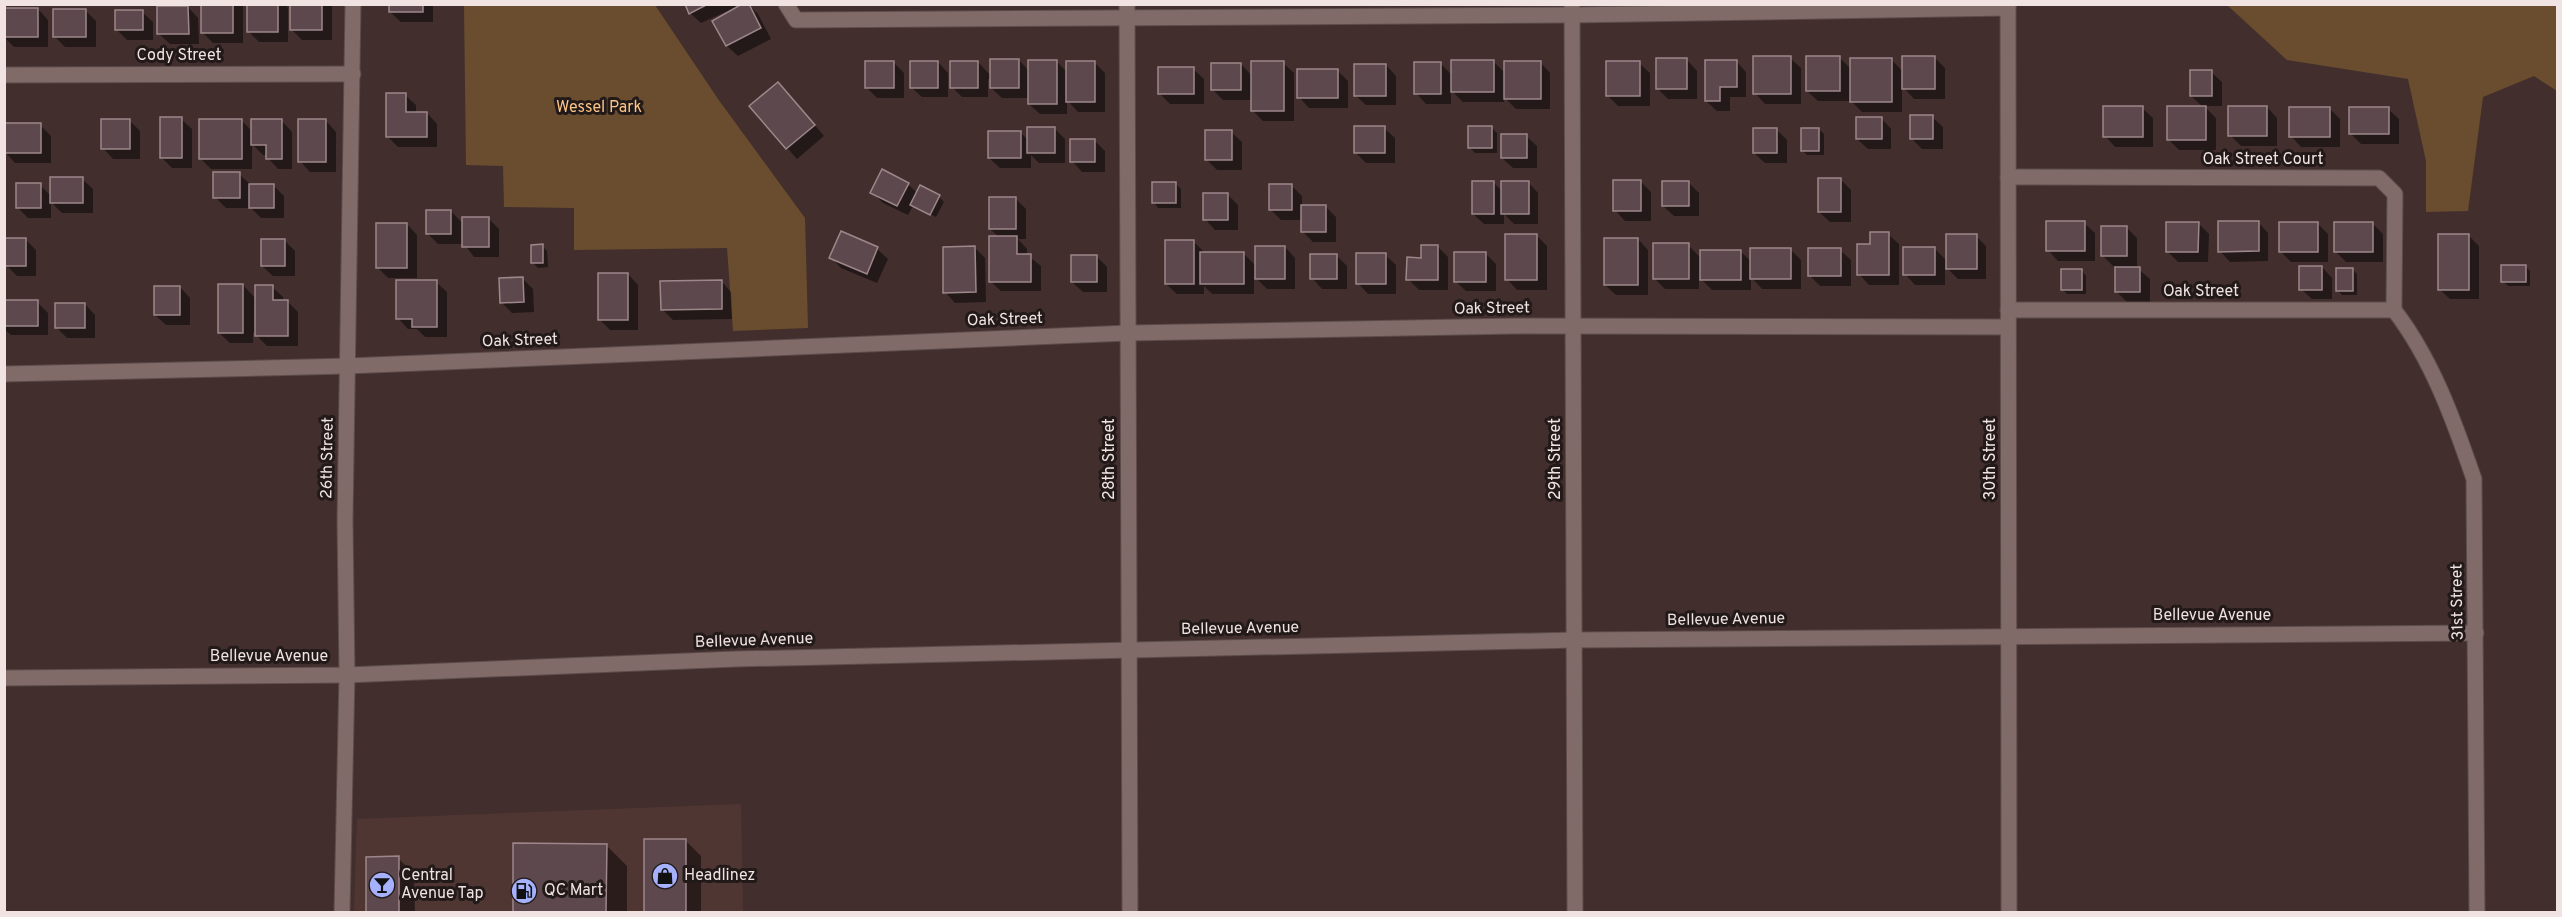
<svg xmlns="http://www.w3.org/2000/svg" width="2562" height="917" viewBox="0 0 2562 917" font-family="Overpass,sans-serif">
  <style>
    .built { fill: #503633 }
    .green { fill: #6a4d2e }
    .shadow { fill: #0007 }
    .building { fill: #5d494d; stroke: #9d878b; stroke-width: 1.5 }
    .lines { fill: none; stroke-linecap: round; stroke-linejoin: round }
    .street-casing { stroke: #5c4c4a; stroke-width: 17 }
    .street { stroke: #816b69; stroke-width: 15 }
    .labels { text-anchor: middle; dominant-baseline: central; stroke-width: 6; stroke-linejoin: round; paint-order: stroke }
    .street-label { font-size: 16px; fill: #f0e3e2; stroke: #221919 }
    .park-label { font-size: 16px; fill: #fcc588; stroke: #221919 }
    .poi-label { font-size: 16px; fill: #f0e3e2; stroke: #221919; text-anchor: start }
  </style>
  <rect width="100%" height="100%" fill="#422f2d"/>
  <polygon class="built" points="741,804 743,912 354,912 357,819"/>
  <g class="green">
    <polygon points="464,5 655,5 718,99 805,218 808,328 733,331 727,248 574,250 574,208 504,207 503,166 466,165"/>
    <polygon points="2227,5 2557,5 2557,91 2534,76 2483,97 2468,211 2426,212 2426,161 2408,79 2287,60"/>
  </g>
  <g class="shadow">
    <polygon points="202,4 243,4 243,43 213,43 202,32"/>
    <polygon points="262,4 285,4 288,8 288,42 259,42 249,32"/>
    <polygon points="292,4 332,4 332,40 302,40 292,30"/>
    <polygon points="390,4 433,4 433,22 401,22 390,12"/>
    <polygon points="686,4 748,4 758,14 771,39 738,56 727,46 714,21 735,10 734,8 701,23 690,13"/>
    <polygon points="188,7 198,18 199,44 170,44 159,34"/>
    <polygon points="4,9 38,9 48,20 48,47 14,47 4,37"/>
    <polygon points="85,10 96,21 96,47 65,47 54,36"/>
    <polygon points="142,12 153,22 153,40 127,40 117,30"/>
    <polygon points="1934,57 1945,68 1945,99 1914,99 1902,86 1902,112 1862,112 1851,101 1818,101 1807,91 1840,58 1851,69 1891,59 1903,72"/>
    <polygon points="1790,58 1801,68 1801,104 1765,104 1755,93"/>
    <polygon points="1019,60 1029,71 1056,61 1068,73 1094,62 1105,73 1105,112 1078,112 1067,100 1067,114 1040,114 1029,104 1029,98 1002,98 991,88 991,79 988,79 988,97 962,97 952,87 978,62 991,76"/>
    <polygon points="1687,60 1697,71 1697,99 1668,99 1657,88"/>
    <polygon points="1493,61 1505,73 1540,62 1550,73 1550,109 1516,109 1504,97 1504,102 1463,102 1451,90 1451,104 1426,104 1416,93 1441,64 1452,75"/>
    <polygon points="1736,61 1746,72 1746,97 1730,97 1730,111 1717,111 1706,101"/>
    <polygon points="893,62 904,73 904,98 877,98 867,88"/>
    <polygon points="938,62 948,73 948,97 922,97 911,87"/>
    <polygon points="1283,63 1294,73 1294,121 1263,121 1252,110 1252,100 1223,100 1212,89 1241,64 1252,76"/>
    <polygon points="1639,63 1650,73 1650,106 1618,106 1608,96"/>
    <polygon points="1386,65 1396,76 1396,105 1366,105 1355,95"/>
    <polygon points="1193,69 1204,79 1204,104 1170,104 1159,93"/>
    <polygon points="1337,70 1348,81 1348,108 1309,108 1299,97"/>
    <polygon points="2211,72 2222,82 2222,106 2204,106 2216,118 2216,150 2179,150 2169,140 2204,108 2191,96"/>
    <polygon points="788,94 824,136 797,159 751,107"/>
    <polygon points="405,95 416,105 416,113 427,113 437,124 437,147 398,147 388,137"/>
    <polygon points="2267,107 2277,118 2277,146 2241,146 2230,135"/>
    <polygon points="2142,108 2153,118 2153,147 2115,147 2105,136"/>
    <polygon points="2330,109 2340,119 2340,147 2301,147 2291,136"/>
    <polygon points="2388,109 2399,119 2399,144 2361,144 2350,133"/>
    <polygon points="1932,117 1943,127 1943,149 1922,149 1911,138"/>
    <polygon points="1881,118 1891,129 1891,149 1868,149 1857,139"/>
    <polygon points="181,119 192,129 192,168 172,168 161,157"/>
    <polygon points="129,120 140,131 140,159 113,159 103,148"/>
    <polygon points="241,120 253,132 282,121 292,132 292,169 278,169 268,158 268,155 263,155 252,144 252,169 211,169 200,158"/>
    <polygon points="326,121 336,132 336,172 310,172 300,161"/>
    <polygon points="40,125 51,136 51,163 15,163 5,152"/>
    <polygon points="1384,128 1395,138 1395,163 1366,163 1355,152"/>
    <polygon points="1492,128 1497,133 1497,153 1475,153 1470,148"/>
    <polygon points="1055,129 1065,139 1065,163 1039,163 1031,155 1031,168 1000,168 989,158 1020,132 1028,140"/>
    <polygon points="1776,129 1787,140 1787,163 1765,163 1754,153"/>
    <polygon points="1819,129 1824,134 1824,155 1807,155 1802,150"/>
    <polygon points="1231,132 1242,142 1242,170 1217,170 1206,159"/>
    <polygon points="1526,136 1537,146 1537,168 1513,168 1502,158"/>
    <polygon points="1094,140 1105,151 1105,172 1082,172 1072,161"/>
    <polygon points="239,174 250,184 273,185 284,196 284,218 261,218 251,208 226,208 215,197"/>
    <polygon points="82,179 93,189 93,213 62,213 51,202 51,218 28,218 17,207 40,185 51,196"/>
    <polygon points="1840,179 1851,190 1851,222 1830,222 1819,212"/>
    <polygon points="1640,181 1651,192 1651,221 1625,221 1615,210"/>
    <polygon points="1493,182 1503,192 1528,182 1538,193 1538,224 1514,224 1504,214 1504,224 1484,224 1473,214"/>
    <polygon points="1688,182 1699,193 1699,216 1674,216 1663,206"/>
    <polygon points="908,184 917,193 939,197 944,202 936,217 913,206 908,215 883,203 872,192"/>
    <polygon points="1176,184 1181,189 1181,208 1158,208 1154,203"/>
    <polygon points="1291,185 1302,196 1302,206 1325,206 1336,217 1336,242 1313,242 1303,232 1303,220 1281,220 1270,209"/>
    <polygon points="1228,195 1238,205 1238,230 1215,230 1205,219"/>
    <polygon points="1015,198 1026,209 1026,239 1018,239 1027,249 1027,255 1041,266 1041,291 1001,291 990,281 1000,238 990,229"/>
    <polygon points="451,211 464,225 488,218 499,229 499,257 474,257 464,244 438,244 428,234"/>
    <polygon points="2258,222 2268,233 2268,261 2230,262 2220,251"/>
    <polygon points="2084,223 2095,233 2095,261 2058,261 2048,250"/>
    <polygon points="2198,223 2209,234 2208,262 2178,262 2167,251"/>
    <polygon points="2317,223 2328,234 2328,262 2291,262 2280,251"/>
    <polygon points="2372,223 2383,234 2383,262 2346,262 2335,251"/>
    <polygon points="407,224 417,235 417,278 388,278 377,267"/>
    <polygon points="2127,228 2137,238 2137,268 2150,279 2150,302 2127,302 2116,291 2116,266 2113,266 2102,255"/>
    <polygon points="841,233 877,249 888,259 877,283 841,268 831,257"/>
    <polygon points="1888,234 1899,244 1899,285 1869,285 1859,274 1871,245"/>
    <polygon points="2468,235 2479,246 2479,299 2450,299 2439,289"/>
    <polygon points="1537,236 1547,246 1547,290 1517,290 1507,279"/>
    <polygon points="1976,236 1986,246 1986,279 1958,279 1945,266 1945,285 1915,285 1905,274 1934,248 1947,261"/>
    <polygon points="25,239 36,250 36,276 17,276 6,265"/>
    <polygon points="1638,239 1648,250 1648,295 1616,295 1605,285"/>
    <polygon points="284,240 295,251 295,276 273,276 262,266"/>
    <polygon points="1194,242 1204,252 1244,254 1257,267 1285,247 1295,258 1295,289 1267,289 1254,276 1254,294 1212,294 1204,286 1204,294 1177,294 1166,284"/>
    <polygon points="1688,245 1701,258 1740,251 1752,262 1791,250 1801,260 1801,289 1762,289 1751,277 1751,290 1712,290 1699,277 1699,289 1665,289 1654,278"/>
    <polygon points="542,246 547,251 548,267 538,268 533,263"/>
    <polygon points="1438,247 1448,257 1448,290 1419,290 1408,279 1423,259"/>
    <polygon points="975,248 985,258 986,302 955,303 945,292"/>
    <polygon points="1840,250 1851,260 1851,286 1820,286 1810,276"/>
    <polygon points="1485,253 1496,264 1496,291 1466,291 1455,281"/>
    <polygon points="1336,255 1347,266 1347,289 1322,289 1312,278"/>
    <polygon points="1385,255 1396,265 1396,294 1368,294 1358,283"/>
    <polygon points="1097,257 1107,267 1107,292 1083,292 1072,282"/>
    <polygon points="2525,266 2530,271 2530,286 2508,286 2503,281"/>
    <polygon points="2322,267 2332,278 2332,299 2312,299 2301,289"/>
    <polygon points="2352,269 2357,274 2357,295 2342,295 2337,290"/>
    <polygon points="2082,271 2086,276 2086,294 2067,294 2062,289"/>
    <polygon points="628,274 638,285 638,330 610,330 599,319"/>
    <polygon points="522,278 533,289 534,312 512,313 502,303"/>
    <polygon points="721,281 731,292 732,319 673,320 662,309"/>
    <polygon points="436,282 447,292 447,337 425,337 417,329 408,329 398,318"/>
    <polygon points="243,285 256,299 272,287 283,297 283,301 287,301 298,312 298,346 267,346 253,332 253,343 230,343 219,333"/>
    <polygon points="180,287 190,298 190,325 166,325 155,315"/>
    <polygon points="4,302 37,302 48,313 48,335 11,335 4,329"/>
    <polygon points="85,304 95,315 95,338 67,338 57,328"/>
    <polygon points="645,840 685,840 701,856 701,912 645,912"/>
    <polygon points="515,845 606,845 627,866 627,912 514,912"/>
    <polygon points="367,858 398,858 414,874 415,912 367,912"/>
  </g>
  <g class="building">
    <rect x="201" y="4" width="32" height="29"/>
    <rect x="247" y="4" width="31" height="28"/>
    <rect x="290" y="4" width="32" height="26"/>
    <rect x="389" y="4" width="34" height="8"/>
    <polygon points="685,4 708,4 689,14"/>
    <polygon points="742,4 749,4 761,28 726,46 712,21"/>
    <polygon points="157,6 188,6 189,34 157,34"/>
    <rect x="4" y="8" width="34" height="29"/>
    <rect x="53" y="9" width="33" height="28"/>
    <rect x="115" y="10" width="28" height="20"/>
    <rect x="1753" y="56" width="38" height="38"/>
    <rect x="1806" y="56" width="34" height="35"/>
    <rect x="1902" y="56" width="33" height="33"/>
    <rect x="1656" y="58" width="31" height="31"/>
    <rect x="1850" y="58" width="42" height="44"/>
    <rect x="990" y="59" width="29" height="29"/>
    <rect x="1028" y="60" width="29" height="44"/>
    <rect x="1451" y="60" width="43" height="32"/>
    <polygon points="1705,60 1737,60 1737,87 1720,87 1720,101 1705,101"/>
    <rect x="865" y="61" width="29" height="27"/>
    <rect x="910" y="61" width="28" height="27"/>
    <rect x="950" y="61" width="28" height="27"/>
    <rect x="1066" y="61" width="29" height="41"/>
    <rect x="1251" y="61" width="33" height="50"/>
    <rect x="1504" y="61" width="37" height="38"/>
    <rect x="1606" y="61" width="34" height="35"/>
    <rect x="1414" y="62" width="27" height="32"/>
    <rect x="1211" y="63" width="30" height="27"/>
    <rect x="1354" y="64" width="32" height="32"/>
    <rect x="1158" y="67" width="36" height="27"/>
    <rect x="1297" y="69" width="41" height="29"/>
    <rect x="2190" y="70" width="22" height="26"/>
    <polygon points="778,82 815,125 786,149 749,106"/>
    <polygon points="386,93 406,93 406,112 427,112 427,137 386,137"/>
    <rect x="2103" y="106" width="40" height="31"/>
    <rect x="2167" y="106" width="39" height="34"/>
    <rect x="2228" y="106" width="39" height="30"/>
    <rect x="2289" y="107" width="41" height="30"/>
    <rect x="2349" y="107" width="40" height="27"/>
    <rect x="1910" y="115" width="23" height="24"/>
    <rect x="160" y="117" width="22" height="41"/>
    <rect x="1856" y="117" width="26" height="22"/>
    <rect x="101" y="119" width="29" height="30"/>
    <rect x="199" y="119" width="43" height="40"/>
    <polygon points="251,119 282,119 282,159 266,159 266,145 251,145"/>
    <rect x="298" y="119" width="28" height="43"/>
    <rect x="4" y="123" width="37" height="30"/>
    <rect x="1354" y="126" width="31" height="27"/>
    <rect x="1468" y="126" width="24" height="22"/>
    <rect x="1027" y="127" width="28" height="26"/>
    <rect x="1753" y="128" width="24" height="25"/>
    <rect x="1801" y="128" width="18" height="23"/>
    <rect x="1205" y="130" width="27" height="30"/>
    <rect x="988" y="131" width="33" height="27"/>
    <rect x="1501" y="134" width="26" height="24"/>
    <rect x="1070" y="139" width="25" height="23"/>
    <polygon points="882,169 909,183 897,206 870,193"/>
    <rect x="213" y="172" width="27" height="26"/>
    <rect x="50" y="177" width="33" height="26"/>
    <rect x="1818" y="178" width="23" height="34"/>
    <rect x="1613" y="180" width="28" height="31"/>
    <rect x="1472" y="181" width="22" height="33"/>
    <rect x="1501" y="181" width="28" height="33"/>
    <rect x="1662" y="181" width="27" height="25"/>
    <rect x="1152" y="182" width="24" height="21"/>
    <rect x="16" y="183" width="25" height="25"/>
    <rect x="249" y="184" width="25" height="24"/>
    <rect x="1269" y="184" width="23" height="26"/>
    <polygon points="920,185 940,195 930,215 910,205"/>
    <rect x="1203" y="193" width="25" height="27"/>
    <rect x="989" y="197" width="27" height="32"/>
    <rect x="1301" y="205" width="25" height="27"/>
    <rect x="426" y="210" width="25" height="24"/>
    <rect x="462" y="217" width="27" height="30"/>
    <rect x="2046" y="221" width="39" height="30"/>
    <polygon points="2218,221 2259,221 2259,251 2218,252"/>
    <polygon points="2166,222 2199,222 2198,252 2166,252"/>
    <rect x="2279" y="222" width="39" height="30"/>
    <rect x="2334" y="222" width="39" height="30"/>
    <rect x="376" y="223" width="31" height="45"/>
    <rect x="2101" y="226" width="26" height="30"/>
    <polygon points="841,231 878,247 867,274 829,258"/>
    <polygon points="1870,232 1889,232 1889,275 1857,275 1857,244 1870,244"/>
    <rect x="1505" y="234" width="32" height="46"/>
    <rect x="1946" y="234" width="31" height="35"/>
    <rect x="2438" y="234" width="31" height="56"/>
    <polygon points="989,236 1017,236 1017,254 1031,254 1031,282 989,282"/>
    <rect x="5" y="238" width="21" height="28"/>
    <rect x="1604" y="238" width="34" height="47"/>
    <rect x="261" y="239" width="24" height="27"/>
    <rect x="1165" y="240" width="29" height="44"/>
    <rect x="1653" y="243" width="36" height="36"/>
    <polygon points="543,244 543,263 531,263 531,245"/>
    <polygon points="1421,245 1438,245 1438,280 1406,280 1407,257 1421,258"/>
    <polygon points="975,246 976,292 943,293 943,247"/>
    <rect x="1255" y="246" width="30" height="33"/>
    <rect x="1903" y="247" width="32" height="28"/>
    <rect x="1750" y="248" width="41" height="31"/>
    <rect x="1808" y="248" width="33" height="28"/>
    <rect x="1700" y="250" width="41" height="30"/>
    <rect x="1200" y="252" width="44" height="32"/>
    <rect x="1454" y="252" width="32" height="30"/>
    <rect x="1356" y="253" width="30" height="31"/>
    <rect x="1310" y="254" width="27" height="25"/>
    <rect x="1071" y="255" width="26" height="27"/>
    <rect x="2501" y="265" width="25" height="17"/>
    <rect x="2299" y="266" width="23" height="24"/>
    <rect x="2115" y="267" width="25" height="25"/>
    <rect x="2336" y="268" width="17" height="23"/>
    <rect x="2061" y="269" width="21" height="21"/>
    <rect x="598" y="273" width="30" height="47"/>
    <polygon points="523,277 524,302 500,303 499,278"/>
    <polygon points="396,280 437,280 437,327 412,327 412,319 396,319"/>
    <polygon points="722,280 722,309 661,310 660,281"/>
    <rect x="218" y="284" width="25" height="49"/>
    <polygon points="255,285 273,285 273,300 288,300 288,336 255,336"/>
    <rect x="154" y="286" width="26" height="29"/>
    <rect x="4" y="300" width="34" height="26"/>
    <rect x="55" y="303" width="30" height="25"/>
    <rect x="644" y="839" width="42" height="73"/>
    <polygon points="513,843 607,844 606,912 513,912"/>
    <polygon points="399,856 399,912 366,912 366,857"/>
  </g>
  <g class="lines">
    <g class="street-casing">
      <g id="street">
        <polyline points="786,4 796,20 1572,15 2008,8"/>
        <polyline points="1127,4 1130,912"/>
        <polyline points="1572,4 1575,912"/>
        <polyline points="2008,4 2009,912"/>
        <polyline points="4,75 353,74"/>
        <polyline points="2008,177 2379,178 2395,194 2394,310"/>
        <polyline points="2008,310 2394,310"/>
        <path d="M2394,310C2432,359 2454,421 2474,479L2477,912"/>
        <polyline points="4,374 348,366 1128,333 1516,326 2008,327"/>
        <polyline points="4,678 347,675 736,659 1574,640 2476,633"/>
        <polyline points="342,912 347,675 345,520 353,4"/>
      </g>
    </g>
    <use href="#street" class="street"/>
  </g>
  <defs>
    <g id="shop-disc" transform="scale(1.35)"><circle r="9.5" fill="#a5b1fc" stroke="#221919"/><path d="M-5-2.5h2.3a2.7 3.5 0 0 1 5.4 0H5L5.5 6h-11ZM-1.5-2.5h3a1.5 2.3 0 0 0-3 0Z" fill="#111"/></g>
    <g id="bar-disc" transform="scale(1.35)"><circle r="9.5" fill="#a5b1fc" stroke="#221919"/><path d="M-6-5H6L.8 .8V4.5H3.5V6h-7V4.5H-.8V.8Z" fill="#111"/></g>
    <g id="fuel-disc" transform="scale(1.35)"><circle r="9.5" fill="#a5b1fc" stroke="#221919"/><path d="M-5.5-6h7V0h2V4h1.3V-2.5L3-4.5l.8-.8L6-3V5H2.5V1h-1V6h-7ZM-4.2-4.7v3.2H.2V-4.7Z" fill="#111"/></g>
  </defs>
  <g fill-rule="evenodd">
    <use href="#shop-disc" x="665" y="876"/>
    <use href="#bar-disc" x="382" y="885"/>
    <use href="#fuel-disc" x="524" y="891"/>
  </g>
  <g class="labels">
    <g class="street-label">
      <text x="179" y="56">Cody Street</text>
      <text x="2263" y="160">Oak Street Court</text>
      <text x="2201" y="292">Oak Street</text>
      <text transform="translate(1492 309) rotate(-1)">Oak Street</text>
      <text transform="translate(1005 320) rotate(-2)">Oak Street</text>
      <text transform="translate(520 341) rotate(-2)">Oak Street</text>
      <text transform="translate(328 458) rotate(-89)">26th Street</text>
      <text transform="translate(1110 459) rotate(-90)">28th Street</text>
      <text transform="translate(1556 459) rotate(-90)">29th Street</text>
      <text transform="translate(1991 459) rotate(-90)">30th Street</text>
      <text transform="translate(2458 602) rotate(-91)">31st Street</text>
      <text x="2212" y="616">Bellevue Avenue</text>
      <text transform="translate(1726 620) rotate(-1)">Bellevue Avenue</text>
      <text transform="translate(1240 629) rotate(-1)">Bellevue Avenue</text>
      <text transform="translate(754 641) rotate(-2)">Bellevue Avenue</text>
      <text x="269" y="657">Bellevue Avenue</text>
    </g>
    <g class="park-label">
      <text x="599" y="108">Wessel Park</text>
    </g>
    <g class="poi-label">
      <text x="401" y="876">Central<tspan x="401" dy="18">Avenue Tap</tspan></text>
      <text x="684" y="876">Headlinez</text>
      <text x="544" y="891">QC Mart</text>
    </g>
  </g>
  <rect width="2562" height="917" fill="none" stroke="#f0e3e2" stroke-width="12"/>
</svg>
